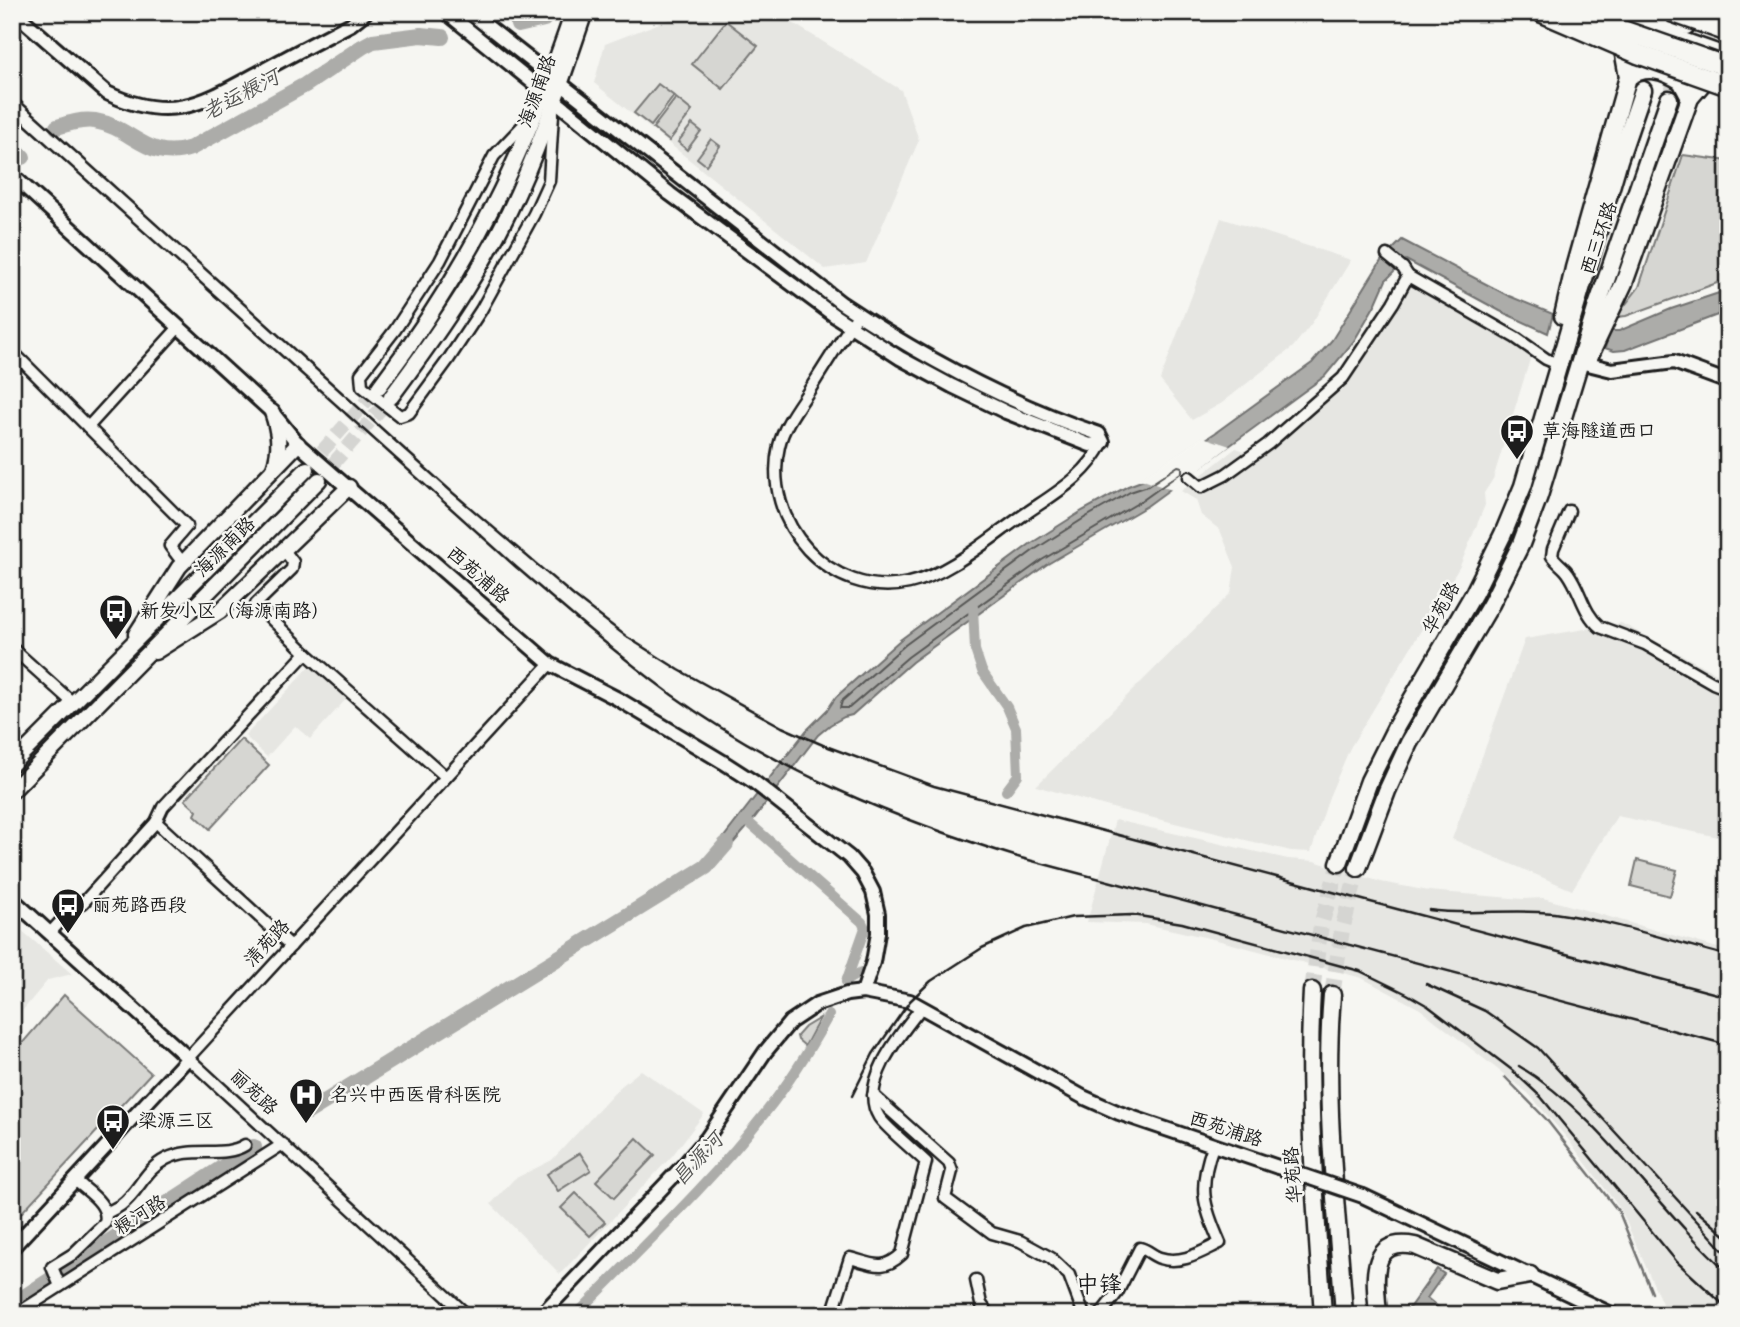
<svg xmlns="http://www.w3.org/2000/svg" width="1740" height="1327" viewBox="0 0 1740 1327" font-family="Pangolin,'LXGW WenKai TC',sans-serif">
  <style>
    .built { fill: #e6e6e2 }
    .green { fill: #d6d6d2; stroke: #797977; stroke-width: 2 }
    .water { fill: #acaca9; stroke: #727271; stroke-width: 2 }
    .pier { fill: #f6f6f2 }
    .lines { fill: none; stroke-linecap: round; stroke-linejoin: round }
    .shore { stroke: #565654; stroke-width: 2 }
    .stream { stroke: #727271; stroke-width: 2.5 }
    .canal { stroke: #acaca9; stroke-width: 10 }
    .river { stroke: #acaca9; stroke-width: 16 }
    .secondary-tunnel { stroke: #d5d5d2; stroke-width: 14; stroke-dasharray: 14 7; stroke-linecap: butt }
    .primary-tunnel { stroke: #d5d5d2; stroke-width: 16; stroke-dasharray: 16 8; stroke-linecap: butt }
    .minor-casing { stroke: #1c1c1c; stroke-width: 15 }
    .tertiary-casing { stroke: #1c1c1c; stroke-width: 18 }
    .secondary-casing { stroke: #1c1c1c; stroke-width: 19 }
    .primary-casing { stroke: #1c1c1c; stroke-width: 21 }
    .trunk-casing { stroke: #1c1c1c; stroke-width: 21 }
    .motorway-casing { stroke: #1c1c1c; stroke-width: 23 }
    .minor { stroke: #f6f6f2; stroke-width: 10 }
    .tertiary { stroke: #f6f6f2; stroke-width: 12 }
    .secondary { stroke: #f6f6f2; stroke-width: 14 }
    .primary { stroke: #f6f6f2; stroke-width: 16 }
    .trunk { stroke: #f6f6f2; stroke-width: 16 }
    .motorway { stroke: #f6f6f2; stroke-width: 18 }
    .rail { stroke: #1c1c1c; stroke-width: 2.5 }
    .tertiary-bridge-casing { stroke: #1c1c1c; stroke-width: 18; stroke-linecap: butt }
    .motorway-bridge-casing { stroke: #1c1c1c; stroke-width: 23; stroke-linecap: butt }
    .tertiary-bridge { stroke: #f6f6f2; stroke-width: 12 }
    .motorway-bridge { stroke: #f6f6f2; stroke-width: 18 }
    .labels { text-anchor: middle; dominant-baseline: central; stroke-width: 5; stroke-linejoin: round; paint-order: stroke }
    .street-label { font-size: 19px; fill: #1c1c1c; stroke: #f6f6f2 }
    .poi-label { font-size: 19px; fill: #1c1c1c; stroke: #f6f6f2; text-anchor: start }
    .water-label { font-size: 21px; font-style: italic; fill: #565654; stroke: #f6f6f2 }
    .quarter-label { font-size: 23px; fill: #1c1c1c; stroke: #f6f6f2 }
  </style>
  <rect width="100%" height="100%" fill="#f6f6f2"/>
  <filter id="ink" filterUnits="userSpaceOnUse"><feTurbulence type="fractalNoise" baseFrequency=".0143" numOctaves="2"/><feDisplacementMap in="SourceGraphic" scale="14" xChannelSelector="R" yChannelSelector="G"/><feConvolveMatrix kernelMatrix="1 2 1 2 8 2 1 2 1" color-interpolation-filters="sRGB"/></filter>
  <g filter="url(#ink)">
    <g class="built">
      <polygon points="688,12 775,12 901,90 919,140 866,263 825,269 594,83 605,44"/>
      <polygon points="1221,218 1351,260 1312,323 1293,347 1222,403 1192,420 1160,380"/>
      <polygon points="1404,283 1420,286 1515,340 1532,353 1493,479 1484,493 1485,505 1460,566 1350,748 1329,797 1311,852 1291,851 1116,809 1036,786 1231,593 1235,567 1220,530 1201,515 1196,500 1181,491 1236,448 1256,455 1340,381"/>
      <polygon points="1621,623 1728,679 1728,839 1617,816 1572,890 1452,839 1525,639"/>
      <polygon points="312,664 348,697 310,739 295,726 267,757 245,736"/>
      <polygon points="1115,820 1288,859 1314,861 1381,882 1429,891 1523,899 1543,898 1728,951 1728,1315 1667,1315 1621,1210 1567,1138 1528,1093 1420,1009 1362,978 1213,939 1146,924 1087,922"/>
      <polygon points="12,922 72,974 48,980 12,1023"/>
      <polygon points="641,1070 704,1114 672,1156 560,1274 491,1204 514,1179 552,1160 620,1087"/>
    </g>
    <g class="green">
      <polygon points="726,21 758,46 723,89 692,64"/>
      <polygon points="658,84 674,96 651,126 634,113"/>
      <polygon points="676,98 692,111 669,141 653,128"/>
      <polygon points="692,124 701,131 687,150 678,142"/>
      <polygon points="711,139 720,146 706,165 697,158"/>
      <polygon points="1683,155 1728,161 1728,279 1626,316 1616,317 1639,287"/>
      <polygon points="241,739 269,765 210,829 195,815 197,811 185,800"/>
      <polygon points="1637,860 1677,870 1670,896 1631,886"/>
      <polygon points="64,995 151,1073 12,1223 12,1055"/>
      <polygon points="820,1018 805,1046 798,1040 797,1036 805,1027"/>
      <polygon points="637,1138 655,1155 614,1198 596,1181"/>
      <polygon points="580,1153 591,1170 558,1191 547,1174"/>
      <polygon points="576,1193 605,1222 590,1236 561,1208"/>
    </g>
    <g class="water">
      <polygon points="1402,240 1509,296 1553,314 1548,333 1500,311 1406,260 1386,280 1376,303 1354,341 1325,376 1147,506 1046,565 912,662 852,715 844,717 830,725 818,735 749,825 718,861 710,855 806,731 828,709 836,697 900,640 1030,544 1082,511 1128,486 1144,480 1215,433 1312,363 1332,340 1381,261"/>
      <polygon points="1728,290 1728,311 1625,350 1614,351 1605,348 1610,331 1619,331 1671,309"/>
      <polygon points="1437,1269 1444,1274 1427,1298 1448,1315 1404,1315"/>
    </g>
    <polygon class="pier" points="1203,437 1230,446 1172,490 1140,479"/>
    <g class="lines">
      <polygon class="shore" points="1178,466 1182,467 1182,472 1143,500 1042,560 908,657 849,708 840,708 842,701 905,645 1034,550 1086,517 1130,492 1148,486"/>
      <polyline class="stream" points="1505,1077 1546,1119 1619,1212 1652,1293"/>
      <g class="canal">
        <polyline points="973,607 975,650 982,671 1007,707 1016,728 1018,775 1006,791"/>
        <polyline points="747,821 862,922 865,928 846,982"/>
        <polyline points="846,981 861,972"/>
        <path d="M576,1315C640,1249 709,1185 765,1113C790,1082 810,1049 829,1015"/>
      </g>
      <g class="river">
        <polyline points="518,25 544,19"/>
        <path d="M57,127C69,123 82,119 95,121C132,127 148,163 191,148L305,85L362,47L373,41L421,35L442,37"/>
        <polyline points="12,148 23,157"/>
        <polyline points="308,1112 706,867 726,844"/>
        <polyline points="12,1305 254,1147"/>
      </g>
      <g class="secondary-tunnel">
        <polyline points="308,467 379,387"/>
        <polyline points="319,480 391,397"/>
      </g>
      <g class="primary-tunnel">
        <polyline points="1669,99 1703,12"/>
        <polyline points="1312,991 1321,925 1339,863"/>
        <polyline points="1332,995 1342,930 1358,868"/>
      </g>
      <g class="minor-casing">
        <g id="minor">
          <polyline points="531,117 494,156 440,261 395,330 361,374 362,386 400,416 409,413 448,360 481,310 534,214 549,181 553,114"/>
          <polyline points="1387,255 1403,268 1408,276"/>
          <path d="M858,315C842,338 827,362 812,386C800,405 784,424 779,446C761,522 830,600 909,583C948,575 989,539 1022,516C1052,495 1087,477 1103,442"/>
          <polyline points="12,351 187,526 170,546 183,563"/>
          <polyline points="88,427 179,327"/>
          <polyline points="1189,477 1201,487 1225,475 1268,444 1343,378 1393,303 1408,276 1516,338 1546,359 1558,364"/>
          <path d="M1569,511L1553,549L1552,556C1557,563 1564,567 1568,573C1581,591 1583,613 1600,627L1645,644L1713,683L1728,689"/>
          <polyline points="284,550 293,562 292,569 256,604 306,653 446,777"/>
          <polyline points="12,648 73,703"/>
          <polyline points="156,822 291,946"/>
          <polyline points="50,933 71,910 83,903 156,822 163,807 306,653"/>
          <polyline points="873,1095 949,1163 952,1171 945,1198 992,1233 1020,1241 1051,1258 1069,1275 1084,1315"/>
          <path d="M107,1213C111,1210 117,1208 121,1205C139,1192 144,1170 166,1159C194,1145 222,1159 245,1145"/>
          <polyline points="976,1280 981,1304 989,1315"/>
          <path d="M60,1286L52,1267L73,1254L105,1223C110,1204 88,1192 75,1180"/>
          <polyline points="15,1315 283,1144"/>
          <polyline points="467,1315 188,1058 550,664"/>
          <path d="M832,1315L850,1258C873,1264 883,1272 902,1254L926,1162C916,1152 886,1128 879,1117C858,1084 901,1033 921,1008"/>
          <path d="M1100,1315L1117,1293L1140,1248C1148,1250 1153,1256 1160,1258C1182,1265 1201,1252 1220,1243C1203,1205 1198,1187 1213,1146"/>
        </g>
      </g>
      <g class="tertiary-casing">
        <g id="tertiary">
          <path d="M14,12L107,93C173,125 206,101 264,70C293,54 322,39 351,24L366,12"/>
          <path d="M446,12L670,194L835,316L900,358L952,386L1006,412L1090,445L1103,442L1099,434C1007,403 922,357 841,303L469,12"/>
          <polyline points="12,175 272,412 298,444 550,664 618,699 723,762 754,782 849,857 863,873 873,892 878,914 878,933 873,962 863,992"/>
          <polyline points="1580,362 1612,370 1674,362 1728,382"/>
          <polyline points="12,899 188,1058 12,1248"/>
          <polyline points="1363,1196 1613,1315"/>
          <polyline points="541,1315 683,1166 707,1138 765,1052 790,1022 817,1004 847,994 863,992 910,1001 1083,1097 1119,1113 1278,1167"/>
        </g>
      </g>
      <g class="secondary-casing">
        <g id="secondary">
          <path d="M379,387C470,267 525,154 573,12"/>
          <path d="M391,397C435,338 477,278 509,212C540,148 562,79 585,12"/>
          <path d="M272,412C279,432 281,448 274,468"/>
          <polyline points="136,634 179,567 298,444"/>
          <polyline points="155,652 220,611 349,487"/>
          <polyline points="12,764 307,469"/>
          <polyline points="12,791 319,480"/>
        </g>
      </g>
      <g class="primary-casing">
        <g id="primary">
          <path d="M1628,77C1646,65 1663,70 1681,81L1690,98"/>
          <polyline points="1563,316 1574,268 1628,77 1624,55 1619,40"/>
          <polyline points="1590,355 1624,283 1690,98 1714,70"/>
          <polyline points="1339,863 1369,781 1397,725 1474,593 1503,534 1523,486 1619,160 1643,90"/>
          <polyline points="1358,868 1387,791 1409,743 1491,604 1521,544 1539,496 1596,309 1669,99"/>
          <path d="M1312,991C1306,1099 1316,1207 1323,1315"/>
          <path d="M1332,995C1323,1101 1337,1208 1344,1315"/>
          <path d="M1378,1315C1376,1284 1366,1237 1415,1246L1497,1281L1530,1275"/>
        </g>
      </g>
      <g class="trunk-casing">
        <g id="trunk">
          <polyline points="1601,12 1728,57"/>
          <polyline points="1646,12 1686,26"/>
        </g>
      </g>
      <g class="motorway-casing">
        <polyline id="motorway" points="1724,12 1728,14"/>
      </g>
      <use href="#minor" class="minor"/>
      <use href="#tertiary" class="tertiary"/>
      <use href="#secondary" class="secondary"/>
      <use href="#primary" class="primary"/>
      <use href="#trunk" class="trunk"/>
      <use href="#motorway" class="motorway"/>
      <g class="rail">
        <polyline points="12,94 453,493 575,597 627,637 679,670 782,727 823,745 934,786 1728,997"/>
        <path d="M12,113L516,567C567,611 618,655 672,695C778,771 897,820 1021,858L1728,1045"/>
        <path d="M1429,910C1471,916 1512,908 1554,913C1612,921 1671,941 1728,956"/>
        <polyline points="1426,984 1485,1011 1538,1048 1728,1255"/>
        <path d="M1519,1066C1603,1117 1655,1207 1728,1272"/>
        <polyline points="852,1096 873,1054 910,1001 931,981 982,948 1026,928 1073,917 1133,915 1182,923 1360,971 1407,994 1428,1006 1512,1070 1541,1097 1677,1262 1728,1309"/>
        <polyline points="1696,1210 1728,1238"/>
      </g>
      <g class="tertiary-bridge-casing">
        <polyline id="tertiary-bridge" points="1278,1167 1363,1196"/>
      </g>
      <g class="motorway-bridge-casing">
        <g id="motorway-bridge">
          <polyline points="1540,12 1638,54 1728,86"/>
          <polyline points="1571,12 1728,67"/>
          <polyline points="1671,12 1728,32"/>
        </g>
      </g>
      <use href="#tertiary-bridge" class="tertiary-bridge"/>
      <use href="#motorway-bridge" class="motorway-bridge"/>
    </g>
  </g>
  <defs>
    <g id="bus-pin" transform="scale(1.75)"><path d="M0 17L-7.5 6A9.5 9.5 0 1 1 7.5 6Z" fill="#1c1c1c" stroke="#f6f6f2"/><path d="M-5-6H5V4H4V6H2V4H-2V6H-4V4H-5ZM-3.5-4V0h7V-4ZM-3.5 1.2v1.5H-2V1.2ZM2 1.2v1.5H3.5V1.2Z" fill="#fff"/></g>
    <g id="hospital-pin" transform="scale(1.75)"><path d="M0 17L-7.5 6A9.5 9.5 0 1 1 7.5 6Z" fill="#1c1c1c" stroke="#f6f6f2"/><path d="M-5-5h3v3.5h4V-5h3V5h-3V1.5h-4V5h-3Z" fill="#fff"/></g>
  </defs>
  <g fill-rule="evenodd">
    <use href="#bus-pin" x="1517" y="431"/>
    <use href="#bus-pin" x="116" y="611"/>
    <use href="#bus-pin" x="68" y="905"/>
    <use href="#hospital-pin" x="306" y="1095"/>
    <use href="#bus-pin" x="113" y="1121"/>
  </g>
  <g class="labels">
    <g class="street-label">
      <text transform="translate(537 91) rotate(-70)">海源南路</text>
      <text transform="translate(1599 238) rotate(-71)">西三环路</text>
      <text transform="translate(225 547) rotate(-45)">海源南路</text>
      <text transform="translate(478 575) rotate(41)">西苑浦路</text>
      <text transform="translate(1441 608) rotate(-61)">华苑路</text>
      <text transform="translate(267 943) rotate(-47)">清苑路</text>
      <text transform="translate(254 1092) rotate(43)">丽苑路</text>
      <text transform="translate(1226 1129) rotate(18)">西苑浦路</text>
      <text transform="translate(1293 1175) rotate(-94)">华苑路</text>
      <text transform="translate(140 1215) rotate(-32)">粮河路</text>
    </g>
    <g class="poi-label">
      <text x="1542" y="431">草海隧道西口</text>
      <text x="140" y="611">新发小区（海源南路）</text>
      <text x="92" y="905">丽苑路西段</text>
      <text x="330" y="1095">名兴中西医骨科医院</text>
      <text x="138" y="1121">梁源三区</text>
    </g>
    <g class="water-label">
      <text transform="translate(241 95) rotate(-28)">老运粮河</text>
      <text transform="translate(698 1159) rotate(-47)">昌源河</text>
    </g>
    <g class="quarter-label">
      <text x="1099" y="1284">中锋</text>
    </g>
  </g>
  <rect width="1740" height="1327" fill="none" stroke="#f6f6f2" stroke-width="42"/>
  <rect x="21" y="21" width="1698" height="1285" fill="none" stroke="#1c1c1c" stroke-width="2.5" filter="url(#ink)"/>
</svg>
